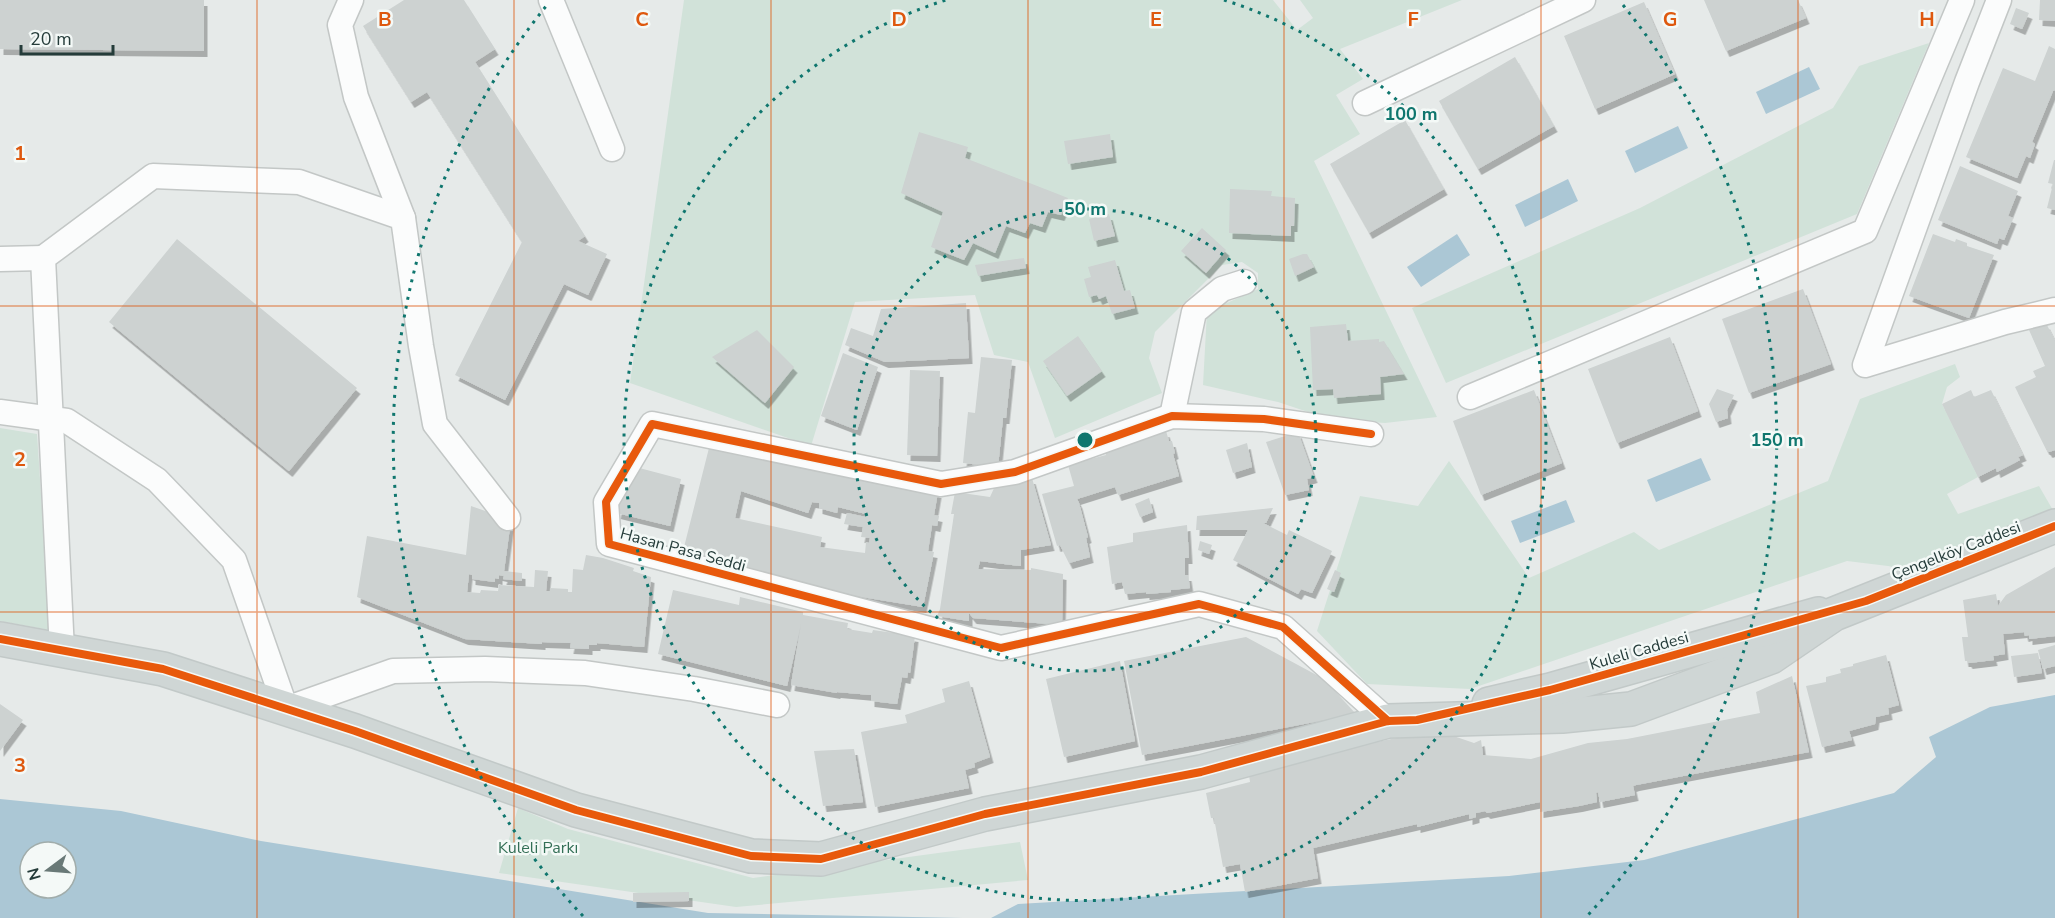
<svg xmlns="http://www.w3.org/2000/svg" width="2055" height="918" viewBox="0 0 2055 918" font-family="'Nunito Sans',sans-serif">
  <style>
    .green { fill: #d1e2d9 }
    .water { fill: #abc7d5; fill-rule: evenodd }
    .building { fill: #cdd2d1; fill-rule: evenodd; filter: url(#shadow) }
    .lines { fill: none; stroke-linecap: round; stroke-linejoin: round }
    .street-casing { stroke: #c3c7c6; stroke-width: 27 }
    .primary-casing { stroke: #c2c9c8; stroke-width: 36 }
    .street { stroke: #fbfcfc; stroke-width: 24 }
    .primary { stroke: #cfd6d5; stroke-width: 33 }
    .cycleway-casing { stroke: #f4f9f7; stroke-width: 11 }
    .cycleway { stroke: #e8590c; stroke-width: 8 }
    .grid { fill: none; stroke: #de580e; stroke-width: 1.5; stroke-opacity: 0.55 }
    .ring { fill: none; stroke: #0f766e; stroke-width: 3; stroke-dasharray: 3 6 }
    .labels { text-anchor: middle; dominant-baseline: central; stroke-width: 5; stroke-linejoin: round; paint-order: stroke }
    .street-label { font-size: 16px; fill: #253c3a; stroke: #f4f9f7 }
    .park-label { font-size: 16px; fill: #336f56; stroke: #f4f9f7 }
    .grid-label { font-size: 20px; text-anchor: middle; font-weight: bold; fill: #de580e; stroke: #f4f9f7; stroke-width: 5; stroke-linejoin: round; paint-order: stroke }
    .centre { fill: #0f766e; stroke: #f4f9f7; stroke-width: 3 }
    .ring-label { font-size: 18px; text-anchor: middle; font-weight: bold; fill: #0f766e; stroke: #f4f9f7; stroke-width: 5; stroke-linejoin: round; paint-order: stroke }
  </style>
  <defs>
    <filter id="shadow"><feDropShadow dx="3.5" dy="6" stdDeviation="0" flood-color="#0004"/></filter>
  </defs>
  <rect width="100%" height="100%" fill="#e6eae9"/>
  <g class="green">
    <polygon points="684,0 1273,0 1297,30 1313,18 1300,0 1462,0 1340,49 1363,79 1336,95 1360,134 1314,161 1437,417 1385,423 1329,419 1278,402 1203,385 1207,312 1258,289 1258,273 1242,262 1222,265 1155,332 1149,358 1162,393 1055,438 1028,362 994,355 975,295 855,302 811,446 630,383"/>
    <polygon points="1929,43 1857,214 1446,383 1412,308 1640,208 1833,108 1859,66"/>
    <polygon points="1955,364 1960,377 1947,387 1942,404 1978,477 1947,494 1958,514 2039,486 2054,512 1912,571 1888,566 1847,561 1470,689 1367,684 1317,631 1360,496 1418,506 1449,461 1529,578 1634,532 1659,550 1828,481 1860,399"/>
    <polygon points="0,428 37,434 50,630 0,621"/>
    <polygon points="518,808 568,829 753,878 1020,842 1028,880 736,907 499,873"/>
  </g>
  <g class="water">
    <polygon points="1809,67 1820,89 1766,114 1756,92"/>
    <polygon points="1678,126 1688,148 1635,173 1625,151"/>
    <polygon points="1568,179 1578,201 1525,227 1515,205"/>
    <polygon points="1457,234 1470,255 1421,287 1407,267"/>
    <polygon points="1701,458 1711,480 1656,502 1647,480"/>
    <polygon points="1566,500 1575,522 1520,543 1511,521"/>
    <polygon points="2055,695 2055,918 991,918 1018,904 1509,876 1644,860 1894,793 1936,757 1929,737 1990,707"/>
    <path d="M0,799L121,811L261,841L708,913L963,918H0ZM30,852H66V888H30Z"/>
  </g>
  <g class="building">
    <polygon points="0,0 204,0 204,51 0,49"/>
    <polygon points="404,0 464,0 495,49 475,62 585,236 578,241 607,254 588,295 564,284 505,400 455,375 522,242 427,92 411,102 363,26"/>
    <polygon points="1704,0 1798,0 1806,18 1726,51"/>
    <polygon points="2040,0 2055,0 2055,21 2039,20"/>
    <polygon points="1644,2 1675,74 1595,109 1564,36"/>
    <polygon points="2016,8 2029,13 2022,29 2010,24"/>
    <polygon points="2049,46 2055,49 2055,90 2053,91 2032,142 2035,144 2030,158 2026,156 2017,178 1966,157 2003,68 2035,81"/>
    <polygon points="1515,57 1554,126 1478,169 1439,101"/>
    <polygon points="1405,120 1444,189 1369,233 1330,164"/>
    <polygon points="919,132 968,147 965,158 1068,198 1061,215 1048,212 1042,227 1030,223 1025,233 1006,226 995,253 973,243 964,260 931,247 943,212 901,193"/>
    <polygon points="1110,134 1113,157 1068,164 1064,141"/>
    <polygon points="2054,160 2055,160 2055,210 2047,208 2053,184 2048,183"/>
    <polygon points="1960,166 2018,191 2008,216 2013,218 2004,240 1999,238 1997,244 1938,220"/>
    <polygon points="1230,189 1272,191 1271,196 1295,198 1294,226 1291,226 1291,236 1229,233"/>
    <polygon points="1109,214 1115,236 1094,241 1089,219"/>
    <polygon points="1202,228 1226,250 1206,273 1181,251"/>
    <polygon points="1933,234 1955,242 1956,239 1967,243 1967,246 1994,255 1969,318 1909,296"/>
    <polygon points="177,239 357,388 289,471 109,322"/>
    <polygon points="1303,254 1307,254 1314,267 1295,276 1289,259"/>
    <polygon points="1024,258 1026,268 978,276 975,265"/>
    <polygon points="1115,260 1124,291 1130,290 1135,308 1112,314 1106,296 1099,299 1097,295 1089,297 1084,279 1091,277 1088,267"/>
    <polygon points="1803,289 1831,364 1749,393 1722,319"/>
    <polygon points="966,303 969,358 885,362 845,345 851,328 873,336 881,309"/>
    <polygon points="2046,323 2055,341 2055,450 2049,452 2047,449 2046,449 2015,387 2036,377 2033,371 2045,366 2029,330"/>
    <polygon points="1346,324 1348,341 1379,339 1379,342 1384,341 1404,374 1380,377 1381,394 1334,398 1333,389 1313,390 1310,327"/>
    <polygon points="757,330 794,367 765,403 712,357"/>
    <polygon points="1078,336 1102,371 1067,396 1043,361"/>
    <polygon points="1670,337 1698,411 1617,443 1588,369"/>
    <polygon points="843,353 878,367 857,430 821,416"/>
    <polygon points="981,357 1012,360 1006,418 1003,418 998,467 963,463 968,412 975,413"/>
    <polygon points="910,370 940,371 937,456 907,455"/>
    <polygon points="1717,389 1734,395 1727,410 1728,418 1716,422 1709,404"/>
    <polygon points="1534,390 1562,463 1481,495 1453,421"/>
    <polygon points="1971,390 1974,397 1991,390 2023,455 2018,457 2020,460 1997,472 1996,468 1978,477 1942,404"/>
    <polygon points="1166,431 1169,441 1172,441 1175,453 1173,454 1179,476 1118,495 1115,487 1077,499 1079,503 1088,537 1086,538 1090,557 1069,563 1060,545 1057,546 1042,494 1074,486 1068,465 1106,455 1104,450"/>
    <polygon points="1298,432 1314,477 1307,479 1309,490 1285,495 1266,442"/>
    <path d="M711,440L938,492L934,515L939,516L937,526L932,525L928,551L934,552L923,607L813,589L681,559ZM741,491L808,513L812,502L819,503V508L837,513L838,507L866,514V517L847,513L844,524L863,527L861,537L870,538L869,543L866,542L865,553L820,547L822,537L735,518Z"/>
    <polygon points="1247,443 1252,467 1233,473 1226,450"/>
    <polygon points="628,465 681,479 670,526 617,513"/>
    <polygon points="1032,478 1051,545 1021,550 1021,566 980,561 978,569 1031,570 1031,568 1063,574 1062,625 973,618 969,613 969,621 937,616 940,609 954,514 951,514 955,492 990,497 995,486"/>
    <polygon points="1149,498 1153,512 1140,517 1135,504"/>
    <polygon points="471,506 491,513 491,515 511,520 504,571 522,573 522,581 503,579 504,576 499,575 499,579 495,578 495,582 472,579 472,575 469,574 467,592 480,593 481,590 498,591 499,585 534,587 535,570 548,571 546,591 550,591 550,588 568,589 568,592 572,592 573,569 583,570 586,555 603,558 634,568 633,571 651,577 644,647 597,643 597,645 589,645 589,649 570,648 571,643 542,642 542,644 465,639 357,597 367,536 466,555"/>
    <polygon points="1273,508 1266,523 1263,523 1287,535 1289,530 1332,551 1312,593 1301,589 1298,594 1233,560 1248,530 1196,530 1197,516"/>
    <polygon points="1187,525 1189,558 1185,558 1185,575 1188,575 1190,588 1171,590 1171,592 1146,594 1146,592 1125,594 1122,582 1112,584 1107,547 1133,542 1133,533"/>
    <polygon points="1200,541 1212,545 1209,554 1198,550"/>
    <polygon points="2055,567 2055,636 2029,639 2029,635 2025,636 2024,632 2003,634 2005,654 1993,656 1994,660 1969,663 1968,661 1965,661 1962,637 1968,637 1963,600 1996,594 1998,606 2006,595"/>
    <polygon points="1335,570 1341,573 1334,592 1327,589"/>
    <polygon points="673,590 739,605 740,597 803,612 803,615 848,623 847,629 872,633 873,630 915,636 910,673 908,672 907,678 902,677 897,704 871,701 871,695 837,692 837,693 791,685 801,624 787,686 658,654"/>
    <polygon points="1246,637 1324,679 1356,714 1142,755 1124,661"/>
    <polygon points="2055,645 2055,666 2043,669 2038,650"/>
    <polygon points="2038,653 2042,673 2014,677 2011,656"/>
    <polygon points="1886,655 1899,705 1888,708 1889,714 1876,717 1875,724 1849,731 1852,740 1822,747 1806,686 1826,682 1826,677 1841,673 1840,669 1853,666 1853,664"/>
    <polygon points="1120,661 1135,741 1064,757 1046,679"/>
    <polygon points="1792,676 1809,752 1636,785 1633,786 1635,795 1600,802 1598,792 1596,793 1597,802 1579,806 1540,812 1540,802 1487,813 1485,811 1476,813 1476,817 1469,819 1469,814 1417,827 1417,824 1313,848 1318,878 1245,892 1240,864 1223,867 1214,818 1211,818 1206,793 1250,782 1248,768 1436,730 1474,743 1481,740 1483,755 1531,759 1588,743 1627,739 1760,713 1756,692"/>
    <polygon points="969,681 990,757 974,763 975,767 965,770 969,788 875,807 861,732 907,723 905,715 945,702 942,689"/>
    <polygon points="0,704 23,720 0,751"/>
    <polygon points="854,749 863,802 823,806 814,751"/>
    <polygon points="689,892 689,901 633,902 633,893"/>
  </g>
  <g class="lines">
    <g class="street-casing">
      <g id="street">
        <polyline points="351,0 340,25 356,97 403,218"/>
        <polyline points="551,0 612,149"/>
        <polyline points="1999,0 1967,82 1865,365 2005,322 2055,310"/>
        <polyline points="1365,103 1583,0"/>
        <polyline points="0,259 43,258"/>
        <polyline points="1470,397 1865,231 1962,0"/>
        <polyline points="0,412 67,421 157,480 234,560 286,709 393,671 485,669 585,673 694,689 777,705"/>
        <polyline points="1172,416 1194,312 1222,289 1244,282"/>
        <polyline points="1371,434 1264,419 1172,416 1015,472 941,484 652,424 606,502 609,544 1001,648 1199,604 1283,627 1388,721"/>
        <polyline points="62,651 43,258 153,176 299,182 403,218 421,346 435,424 508,518"/>
      </g>
    </g>
    <g class="primary-casing">
      <g id="primary">
        <polyline points="0,639 163,669 355,731 576,810 751,856 821,859 985,814 1201,772 1388,721 1562,716 1631,709 1771,657 1834,614 2055,526"/>
        <polyline points="1489,704 1550,690 1818,614"/>
      </g>
    </g>
    <use href="#street" class="street"/>
    <use href="#primary" class="primary"/>
    <g class="cycleway-casing">
      <g id="cycleway">
        <polyline points="1371,434 1264,419 1172,416 1015,472 941,484 652,424 606,502 609,544 1001,648 1199,604 1283,627 1388,721"/>
        <polyline points="0,639 163,669 355,731 576,810 751,856 821,859 985,814 1201,772 1388,721 1417,720 1550,690 1866,601 2055,526"/>
      </g>
    </g>
    <use href="#cycleway" class="cycleway"/>
  </g>
  <path class="grid" d="M257,0V918M514,0V918M771,0V918M1028,0V918M1284,0V918M1541,0V918M1798,0V918M0,306H2055M0,612H2055"/>
  <g class="ring">
    <circle cx="1085" cy="440" r="231"/>
    <path d="M1224 0A461 461 0 1 1 946 0"/>
    <path d="M583 916A692 692 0 0 1 547 5M1623 5A692 692 0 0 1 1587 916"/>
  </g>
  <g class="labels">
    <g class="street-label">
      <text transform="translate(683 550) rotate(15)">Hasan Pasa Seddi</text>
      <text transform="translate(1956 551) rotate(-21)">Çengelköy Caddesi</text>
      <text transform="translate(1639 651) rotate(-16)">Kuleli Caddesi</text>
    </g>
    <g class="park-label">
      <text x="538" y="848">Kuleli Parkı</text>
    </g>
  </g>
  <g class="grid-label">
    <text x="385" y="26">B</text>
    <text x="642" y="26">C</text>
    <text x="899" y="26">D</text>
    <text x="1156" y="26">E</text>
    <text x="1413" y="26">F</text>
    <text x="1670" y="26">G</text>
    <text x="1927" y="26">H</text>
    <text x="20" y="160">1</text>
    <text x="20" y="466">2</text>
    <text x="20" y="772">3</text>
  </g>
  <circle cx="1085" cy="440" r="9" class="centre"/>
  <g class="ring-label">
    <text x="1411" y="120">100 m</text>
    <text x="1085" y="215">50 m</text>
    <text x="1777" y="446">150 m</text>
  </g>
  <g transform="translate(48 870) rotate(254)"><circle r="28" fill="#f4f9f7" stroke="#a1adab" stroke-width="1.5"/>
  <path d="M0-4.5L10 22L0 15L-10 22Z" fill="#697977"/>
  <text y="-9" font-size="16" font-weight="bold" text-anchor="middle" fill="#253c3a">N</text>
  </g>
  <path d="M21 45v9h92v-9" fill="none" stroke="#253c3a" stroke-width="3"/>
  <text x="30" y="45" font-size="18" fill="#253c3a" stroke="#f4f9f7" stroke-width="4.5" paint-order="stroke">20 m</text>
</svg>
